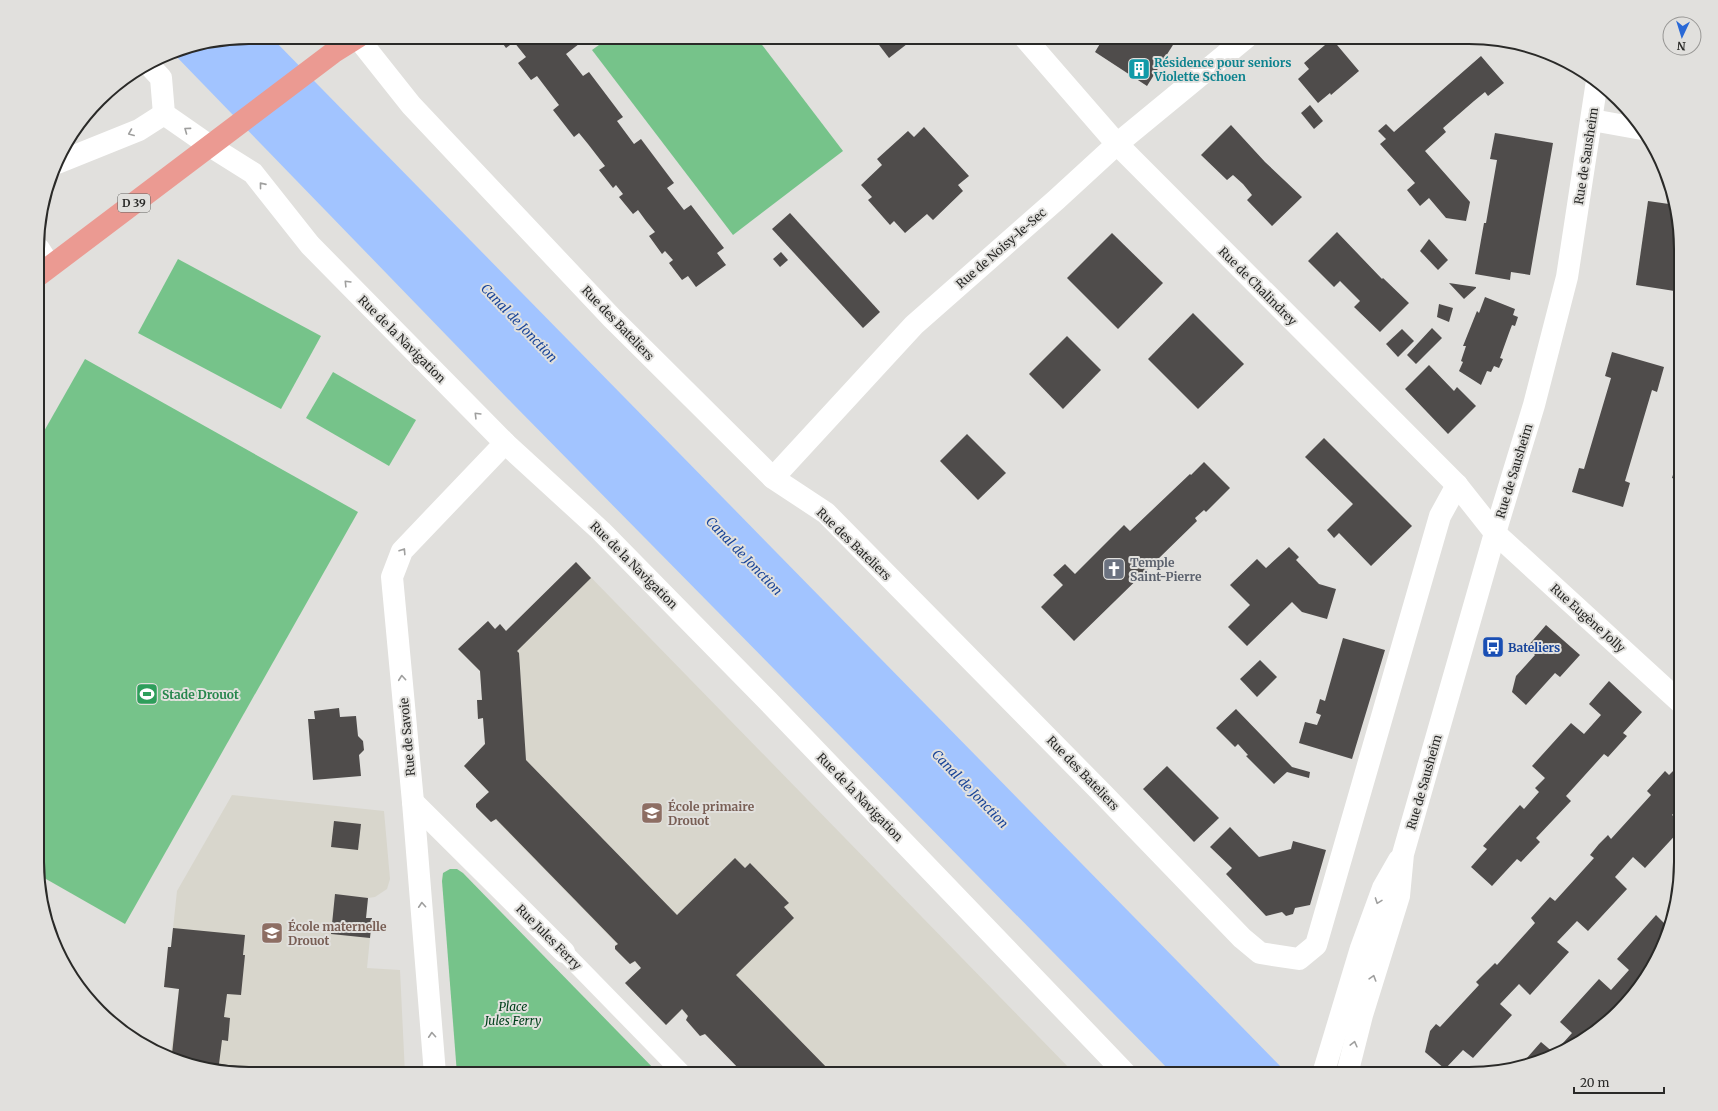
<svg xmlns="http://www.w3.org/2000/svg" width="1718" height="1111" viewBox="0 0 1718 1111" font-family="Merriweather,serif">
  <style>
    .built { fill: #d8d6cc }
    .green { fill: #76c38a }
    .water { fill: #a2c4ff }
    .building { fill: #4f4c4b }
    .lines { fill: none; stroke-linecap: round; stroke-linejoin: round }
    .pedestrian { stroke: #fff; stroke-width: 18 }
    .minor { stroke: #fff; stroke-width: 22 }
    .secondary { stroke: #fff; stroke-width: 22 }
    .primary { stroke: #eb9a92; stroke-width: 22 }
    .oneway { stroke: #9f9f9e }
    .labels { text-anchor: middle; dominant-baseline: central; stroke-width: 4; stroke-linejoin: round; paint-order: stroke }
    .shield { fill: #e1e0dd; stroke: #61615e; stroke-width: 1 }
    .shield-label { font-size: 11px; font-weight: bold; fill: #2a2a28 }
    .culture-label { font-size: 12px; font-weight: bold; fill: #0d838f; stroke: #e1e0dd; text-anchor: start }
    .street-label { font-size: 12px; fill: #2a2a28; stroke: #e1e0dd }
    .worship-label { font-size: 12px; font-weight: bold; fill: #5b616d; stroke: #e1e0dd; text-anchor: start }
    .transit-label { font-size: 12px; font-weight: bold; fill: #164399; stroke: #e1e0dd; text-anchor: start }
    .leisure-label { font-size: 12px; font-weight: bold; fill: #27864d; stroke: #e1e0dd; text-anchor: start }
    .education-label { font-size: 12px; font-weight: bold; fill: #785e54; stroke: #e1e0dd; text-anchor: start }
    .park-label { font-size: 12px; font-style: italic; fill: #00401b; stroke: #e1e0dd }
    .water-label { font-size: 13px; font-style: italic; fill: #1b4699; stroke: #e1e0dd }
    .rim { fill: none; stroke: #2a2a28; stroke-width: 2 }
  </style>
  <rect width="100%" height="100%" fill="#e1e0dd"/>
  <g class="built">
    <polygon points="576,562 1075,1074 744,1074 705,1034 700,1036 686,1020 687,1016 682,1010 666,1025 625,983 641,968 635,962 630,964 615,949 615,946 617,944 496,820 491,822 476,807 476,804 489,792 464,766 485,744 483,718 478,719 477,700 482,699 480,671 458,649 488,621 495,629 500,624 506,631"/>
    <polygon points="232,795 384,811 390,879 387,889 375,897 368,898 366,918 372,918 367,968 400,970 405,1074 248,1074 181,1063 170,1058 179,989 164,987 168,947 171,947 177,891"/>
  </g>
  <g class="green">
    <polygon points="610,37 756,37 843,151 733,235 592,50"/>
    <polygon points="178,259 321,336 281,409 138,333"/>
    <polygon points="85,359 358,512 125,924 39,875 39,440"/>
    <polygon points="333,372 416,420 389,466 306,418"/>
    <polygon points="450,869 457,869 463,873 659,1074 457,1074 442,881 443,873"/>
  </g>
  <polygon class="water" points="249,37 271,37 1288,1074 1173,1074 512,403 172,52"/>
  <g class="building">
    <polygon points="498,37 588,37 566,54 583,76 589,72 623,117 617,121 634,144 641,139 674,183 667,188 684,210 691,205 724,248 717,253 726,265 696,287 688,276 682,280 669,263 673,260 665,251 662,254 649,236 655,232 646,221 638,210 633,214 619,197 623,194 616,185 613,188 599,170 605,166 588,144 579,133 574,137 553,110 559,105 537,76 531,80 518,63 526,57 514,42 506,48"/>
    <polygon points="873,37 916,37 889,58"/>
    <polygon points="1104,37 1178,37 1147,86 1095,52"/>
    <polygon points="1332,39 1359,71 1331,95 1330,93 1318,103 1298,79 1309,69 1304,63"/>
    <polygon points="1481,56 1504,83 1488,96 1485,92 1474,101 1443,128 1446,132 1425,151 1470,202 1466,221 1446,218 1429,198 1420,206 1407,190 1415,183 1380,144 1386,139 1378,131 1386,124 1394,132"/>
    <polygon points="1310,105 1323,121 1314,129 1301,113"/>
    <polygon points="1231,125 1265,162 1302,197 1272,226 1247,200 1252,195 1243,184 1233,175 1227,180 1201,155"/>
    <polygon points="924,127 969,176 958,185 963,191 933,220 927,214 905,233 894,221 890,225 868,200 872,197 861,185 882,165 877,159 908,131 914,137"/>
    <polygon points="1495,133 1553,143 1530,275 1511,272 1510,280 1475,274 1484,223 1486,223 1497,160 1490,159"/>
    <polygon points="1648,201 1676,205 1681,235 1681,292 1636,285"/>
    <polygon points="790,213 880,312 863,328 772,229"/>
    <polygon points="1337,232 1382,279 1383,278 1409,303 1380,332 1354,307 1360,301 1340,281 1334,287 1308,261"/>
    <polygon points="1112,233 1163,283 1118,329 1067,278"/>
    <polygon points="1429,239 1448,260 1438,270 1420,251"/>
    <polygon points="781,252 788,260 780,267 773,259"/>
    <polygon points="1449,283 1476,287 1476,288 1464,299"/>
    <polygon points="1485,297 1515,309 1513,315 1518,317 1515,326 1512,325 1509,333 1500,358 1503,359 1499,368 1494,366 1491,372 1487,371 1481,385 1459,371 1463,362 1461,361 1466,346 1463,346 1477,311 1479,313"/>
    <polygon points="1439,304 1453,308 1449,322 1437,317"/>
    <polygon points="1193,313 1244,364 1198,409 1148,359"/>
    <polygon points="1432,328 1442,338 1432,348 1429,345 1432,348 1416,364 1407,355"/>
    <polygon points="1402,329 1414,341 1398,357 1386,344"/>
    <polygon points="1067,336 1101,370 1063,409 1029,374"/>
    <polygon points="1612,352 1664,367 1657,392 1652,390 1625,481 1630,483 1623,507 1572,492 1579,468 1584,469 1611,378 1605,376"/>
    <polygon points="1429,365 1454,391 1457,387 1476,406 1448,434 1405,389"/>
    <polygon points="967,434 1006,473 978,500 940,461"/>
    <polygon points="1324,438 1412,526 1371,566 1339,533 1334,538 1327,530 1353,504 1305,457"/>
    <polygon points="1681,449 1681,481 1672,478"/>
    <polygon points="1204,462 1230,488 1206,512 1204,510 1195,518 1197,521 1074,641 1041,607 1063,585 1053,575 1065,564 1075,574 1124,525 1130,531 1190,474 1191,475"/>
    <polygon points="1289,547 1299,557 1296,560 1319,584 1336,589 1327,619 1302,612 1292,602 1247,646 1228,627 1250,605 1230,585 1257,559 1266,568"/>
    <polygon points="576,562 591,578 517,651 519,653 526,760 677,915 735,858 745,868 750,863 789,903 784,907 794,918 736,975 833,1074 744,1074 705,1034 700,1036 686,1020 688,1016 682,1009 666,1025 625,983 641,968 635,961 630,964 615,949 615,946 618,944 496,819 491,822 476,807 476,804 489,792 464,766 485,744 483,718 478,719 477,700 482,700 480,671 458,649 488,621 495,629 500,624 506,631"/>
    <polygon points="1546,625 1580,655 1560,677 1555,673 1526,705 1512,692 1516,676 1535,655 1527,647"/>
    <polygon points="1343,638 1385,650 1352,759 1299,743 1305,722 1317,725 1321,715 1316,713 1320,699 1325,701"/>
    <polygon points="1260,660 1277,677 1257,697 1240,679"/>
    <polygon points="1609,681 1642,712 1623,733 1627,736 1608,757 1604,754 1566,796 1571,801 1536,838 1540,842 1521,862 1517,859 1492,886 1471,867 1487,849 1483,846 1520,805 1524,809 1539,792 1535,788 1545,778 1532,766 1571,723 1584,734 1601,715 1589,704"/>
    <polygon points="339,708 340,717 356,716 358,736 363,741 364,750 359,755 361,776 313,780 308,719 315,719 314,711"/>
    <polygon points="1236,709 1292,767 1310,772 1309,778 1287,772 1274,784 1246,756 1248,755 1238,744 1235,747 1216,728"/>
    <polygon points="1681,763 1681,805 1672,815 1681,822 1681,829 1645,868 1633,857 1615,877 1627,889 1588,931 1577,921 1557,942 1569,952 1530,995 1519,984 1500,1004 1512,1015 1473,1058 1463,1050 1445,1069 1425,1052 1430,1031 1436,1024 1440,1027 1479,985 1476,982 1495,963 1497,965 1535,923 1531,918 1550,897 1555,901 1594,858 1590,855 1599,844 1608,835 1611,839 1651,795 1647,791 1665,771 1669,775"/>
    <polygon points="1167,766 1219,818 1194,842 1143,789"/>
    <polygon points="334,821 361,824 358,850 331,847"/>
    <polygon points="1230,827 1259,857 1291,849 1293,841 1326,850 1310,905 1295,908 1293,914 1286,916 1282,912 1266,916 1226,874 1232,868 1210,847"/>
    <polygon points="335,894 368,898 366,918 372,918 370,938 331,934"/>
    <polygon points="1656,915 1668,927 1671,924 1670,930 1645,980 1609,1021 1575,1046 1524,1067 1518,1068 1541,1042 1554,1053 1572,1033 1560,1022 1599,979 1611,990 1629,970 1617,959"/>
    <polygon points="173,928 245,935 243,955 245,955 241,995 227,994 224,1017 230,1018 228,1041 222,1040 219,1064 312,1074 248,1074 181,1063 169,1057 170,1054 172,1054 179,989 164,987 168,947 171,947"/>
  </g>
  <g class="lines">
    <polyline class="pedestrian" points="564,952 683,1074"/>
    <g class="minor">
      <polyline points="357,37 411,105 612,318 773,478 826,513 1103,794 1242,938 1260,953 1299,959 1316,945 1440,516 1457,485"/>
      <polyline points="1024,37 1117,144 1457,485 1495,533 1681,703"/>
      <polyline points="149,65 161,78 164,114 210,146 253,173 310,245 505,443 601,531 768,701 1126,1074"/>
      <polyline points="1592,120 1642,129"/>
      <polyline points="57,163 139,130 164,114"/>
      <polyline points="39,249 50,266"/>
      <polyline points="773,478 914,325 1056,200 1117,144 1247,37"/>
      <polyline points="413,802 564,952"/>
      <polyline points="435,1074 413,802 392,577 402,551 505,443"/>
    </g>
    <g class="secondary">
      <polyline points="1323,1074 1361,948 1383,888 1399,860"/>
      <polyline points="1347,1074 1362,1015 1399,896 1403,854 1495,533 1534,405 1567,277 1597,81"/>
    </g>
    <polyline class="primary" points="39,275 334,52 358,37"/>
  </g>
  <defs><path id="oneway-chevron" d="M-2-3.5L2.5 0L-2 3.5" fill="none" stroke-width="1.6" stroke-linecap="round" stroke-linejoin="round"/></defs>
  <g class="oneway">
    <use href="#oneway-chevron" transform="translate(187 130) rotate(-144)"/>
    <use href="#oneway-chevron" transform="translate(131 133) rotate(158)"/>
    <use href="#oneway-chevron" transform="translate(262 185) rotate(-129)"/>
    <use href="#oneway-chevron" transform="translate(347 283) rotate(-134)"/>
    <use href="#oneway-chevron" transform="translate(477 415) rotate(-135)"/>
    <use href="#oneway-chevron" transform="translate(403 551) rotate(-57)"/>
    <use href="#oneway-chevron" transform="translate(402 678) rotate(-95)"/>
    <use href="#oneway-chevron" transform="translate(1378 901) rotate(110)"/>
    <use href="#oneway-chevron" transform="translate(422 905) rotate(-94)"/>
    <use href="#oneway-chevron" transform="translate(1373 978) rotate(-73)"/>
    <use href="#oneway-chevron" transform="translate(432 1035) rotate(-94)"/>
    <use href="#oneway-chevron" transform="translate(1354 1044) rotate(-76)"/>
  </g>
  <defs>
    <g id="building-square" transform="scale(1.15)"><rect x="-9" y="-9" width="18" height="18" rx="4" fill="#0f9aa8" stroke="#e1e0dd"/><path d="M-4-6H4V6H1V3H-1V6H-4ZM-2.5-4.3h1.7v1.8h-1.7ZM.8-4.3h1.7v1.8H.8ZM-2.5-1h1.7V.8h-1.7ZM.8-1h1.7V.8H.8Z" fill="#fff"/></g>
    <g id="church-square" transform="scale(1.15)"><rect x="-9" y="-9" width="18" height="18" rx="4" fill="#6b7280" stroke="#e1e0dd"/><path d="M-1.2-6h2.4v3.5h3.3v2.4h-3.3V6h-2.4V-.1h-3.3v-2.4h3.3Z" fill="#fff"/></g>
    <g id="bus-square" transform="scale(1.15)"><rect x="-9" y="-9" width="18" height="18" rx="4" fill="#1a4fb4" stroke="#e1e0dd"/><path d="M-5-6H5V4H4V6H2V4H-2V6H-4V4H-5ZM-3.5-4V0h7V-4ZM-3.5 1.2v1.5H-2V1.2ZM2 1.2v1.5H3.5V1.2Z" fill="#fff"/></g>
    <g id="stadium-square" transform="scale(1.15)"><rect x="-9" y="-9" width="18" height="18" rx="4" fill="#2e9e5b" stroke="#e1e0dd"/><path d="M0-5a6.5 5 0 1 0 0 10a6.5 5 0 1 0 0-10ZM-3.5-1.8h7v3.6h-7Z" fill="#fff"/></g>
    <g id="school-square" transform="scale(1.15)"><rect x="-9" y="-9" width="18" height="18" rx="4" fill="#8d6e63" stroke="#e1e0dd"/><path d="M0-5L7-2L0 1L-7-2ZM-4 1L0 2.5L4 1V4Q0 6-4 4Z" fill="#fff"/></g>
  </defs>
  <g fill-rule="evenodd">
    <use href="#building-square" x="1139" y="69"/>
    <use href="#church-square" x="1114" y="569"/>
    <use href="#bus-square" x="1493" y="647"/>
    <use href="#stadium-square" x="147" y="694"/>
    <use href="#school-square" x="652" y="813"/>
    <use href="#school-square" x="272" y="933"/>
  </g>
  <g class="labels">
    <rect class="shield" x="118" y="194" width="32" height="18" rx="3"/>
    <g class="shield-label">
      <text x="134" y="203">D 39</text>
    </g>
    <g class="culture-label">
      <text x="1154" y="62">Résidence pour seniors<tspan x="1154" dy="14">Violette Schoen</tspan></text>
    </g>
    <g class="street-label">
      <text transform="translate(1586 156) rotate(-81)">Rue de Sausheim</text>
      <text transform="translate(1001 248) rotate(-41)">Rue de Noisy-le-Sec</text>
      <text transform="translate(1258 286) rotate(45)">Rue de Chalindrey</text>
      <text transform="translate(618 323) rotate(46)">Rue des Bateliers</text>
      <text transform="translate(402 339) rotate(45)">Rue de la Navigation</text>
      <text transform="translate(1514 471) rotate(-73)">Rue de Sausheim</text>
      <text transform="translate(854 544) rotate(44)">Rue des Bateliers</text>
      <text transform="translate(634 565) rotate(45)">Rue de la Navigation</text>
      <text transform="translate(1588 618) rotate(42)">Rue Eugène Jolly</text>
      <text transform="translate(407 737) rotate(-95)">Rue de Savoie</text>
      <text transform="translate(1083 773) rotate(46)">Rue des Bateliers</text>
      <text transform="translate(1424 782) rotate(-74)">Rue de Sausheim</text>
      <text transform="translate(860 797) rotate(46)">Rue de la Navigation</text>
      <text transform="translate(549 937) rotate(45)">Rue Jules Ferry</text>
    </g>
    <g class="worship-label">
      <text x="1130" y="562">Temple<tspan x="1130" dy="14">Saint-Pierre</tspan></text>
    </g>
    <g class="transit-label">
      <text x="1508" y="647">Bateliers</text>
    </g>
    <g class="leisure-label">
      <text x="162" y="694">Stade Drouot</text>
    </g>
    <g class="education-label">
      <text x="668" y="806">École primaire<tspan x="668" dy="14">Drouot</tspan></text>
      <text x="288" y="926">École maternelle<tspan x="288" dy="14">Drouot</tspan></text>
    </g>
    <g class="park-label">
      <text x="513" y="1006">Place<tspan x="513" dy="14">Jules Ferry</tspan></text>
    </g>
    <g class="water-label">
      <text transform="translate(519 323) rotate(46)">Canal de Jonction</text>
      <text transform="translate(744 556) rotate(46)">Canal de Jonction</text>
      <text transform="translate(970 789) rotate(46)">Canal de Jonction</text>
    </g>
  </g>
  <path d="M0 0H1718V1111H0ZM249 44H1469A205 205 0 0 1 1674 249V862A205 205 0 0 1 1469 1067H249A205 205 0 0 1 44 862V249A205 205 0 0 1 249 44Z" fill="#e1e0dd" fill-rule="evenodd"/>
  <path class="rim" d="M249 44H1469A205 205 0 0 1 1674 249V862A205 205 0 0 1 1469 1067H249A205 205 0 0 1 44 862V249A205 205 0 0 1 249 44Z"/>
  <g transform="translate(1682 36) rotate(184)"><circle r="19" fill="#e1e0dd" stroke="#989795"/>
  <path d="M0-3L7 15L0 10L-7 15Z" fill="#2a69d6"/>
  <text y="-6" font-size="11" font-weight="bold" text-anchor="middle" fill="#2a2a28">N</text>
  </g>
  <path d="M1574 1087v6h90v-6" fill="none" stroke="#2a2a28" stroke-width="2"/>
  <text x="1580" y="1087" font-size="12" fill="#2a2a28" stroke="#e1e0dd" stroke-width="3" paint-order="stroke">20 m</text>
</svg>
